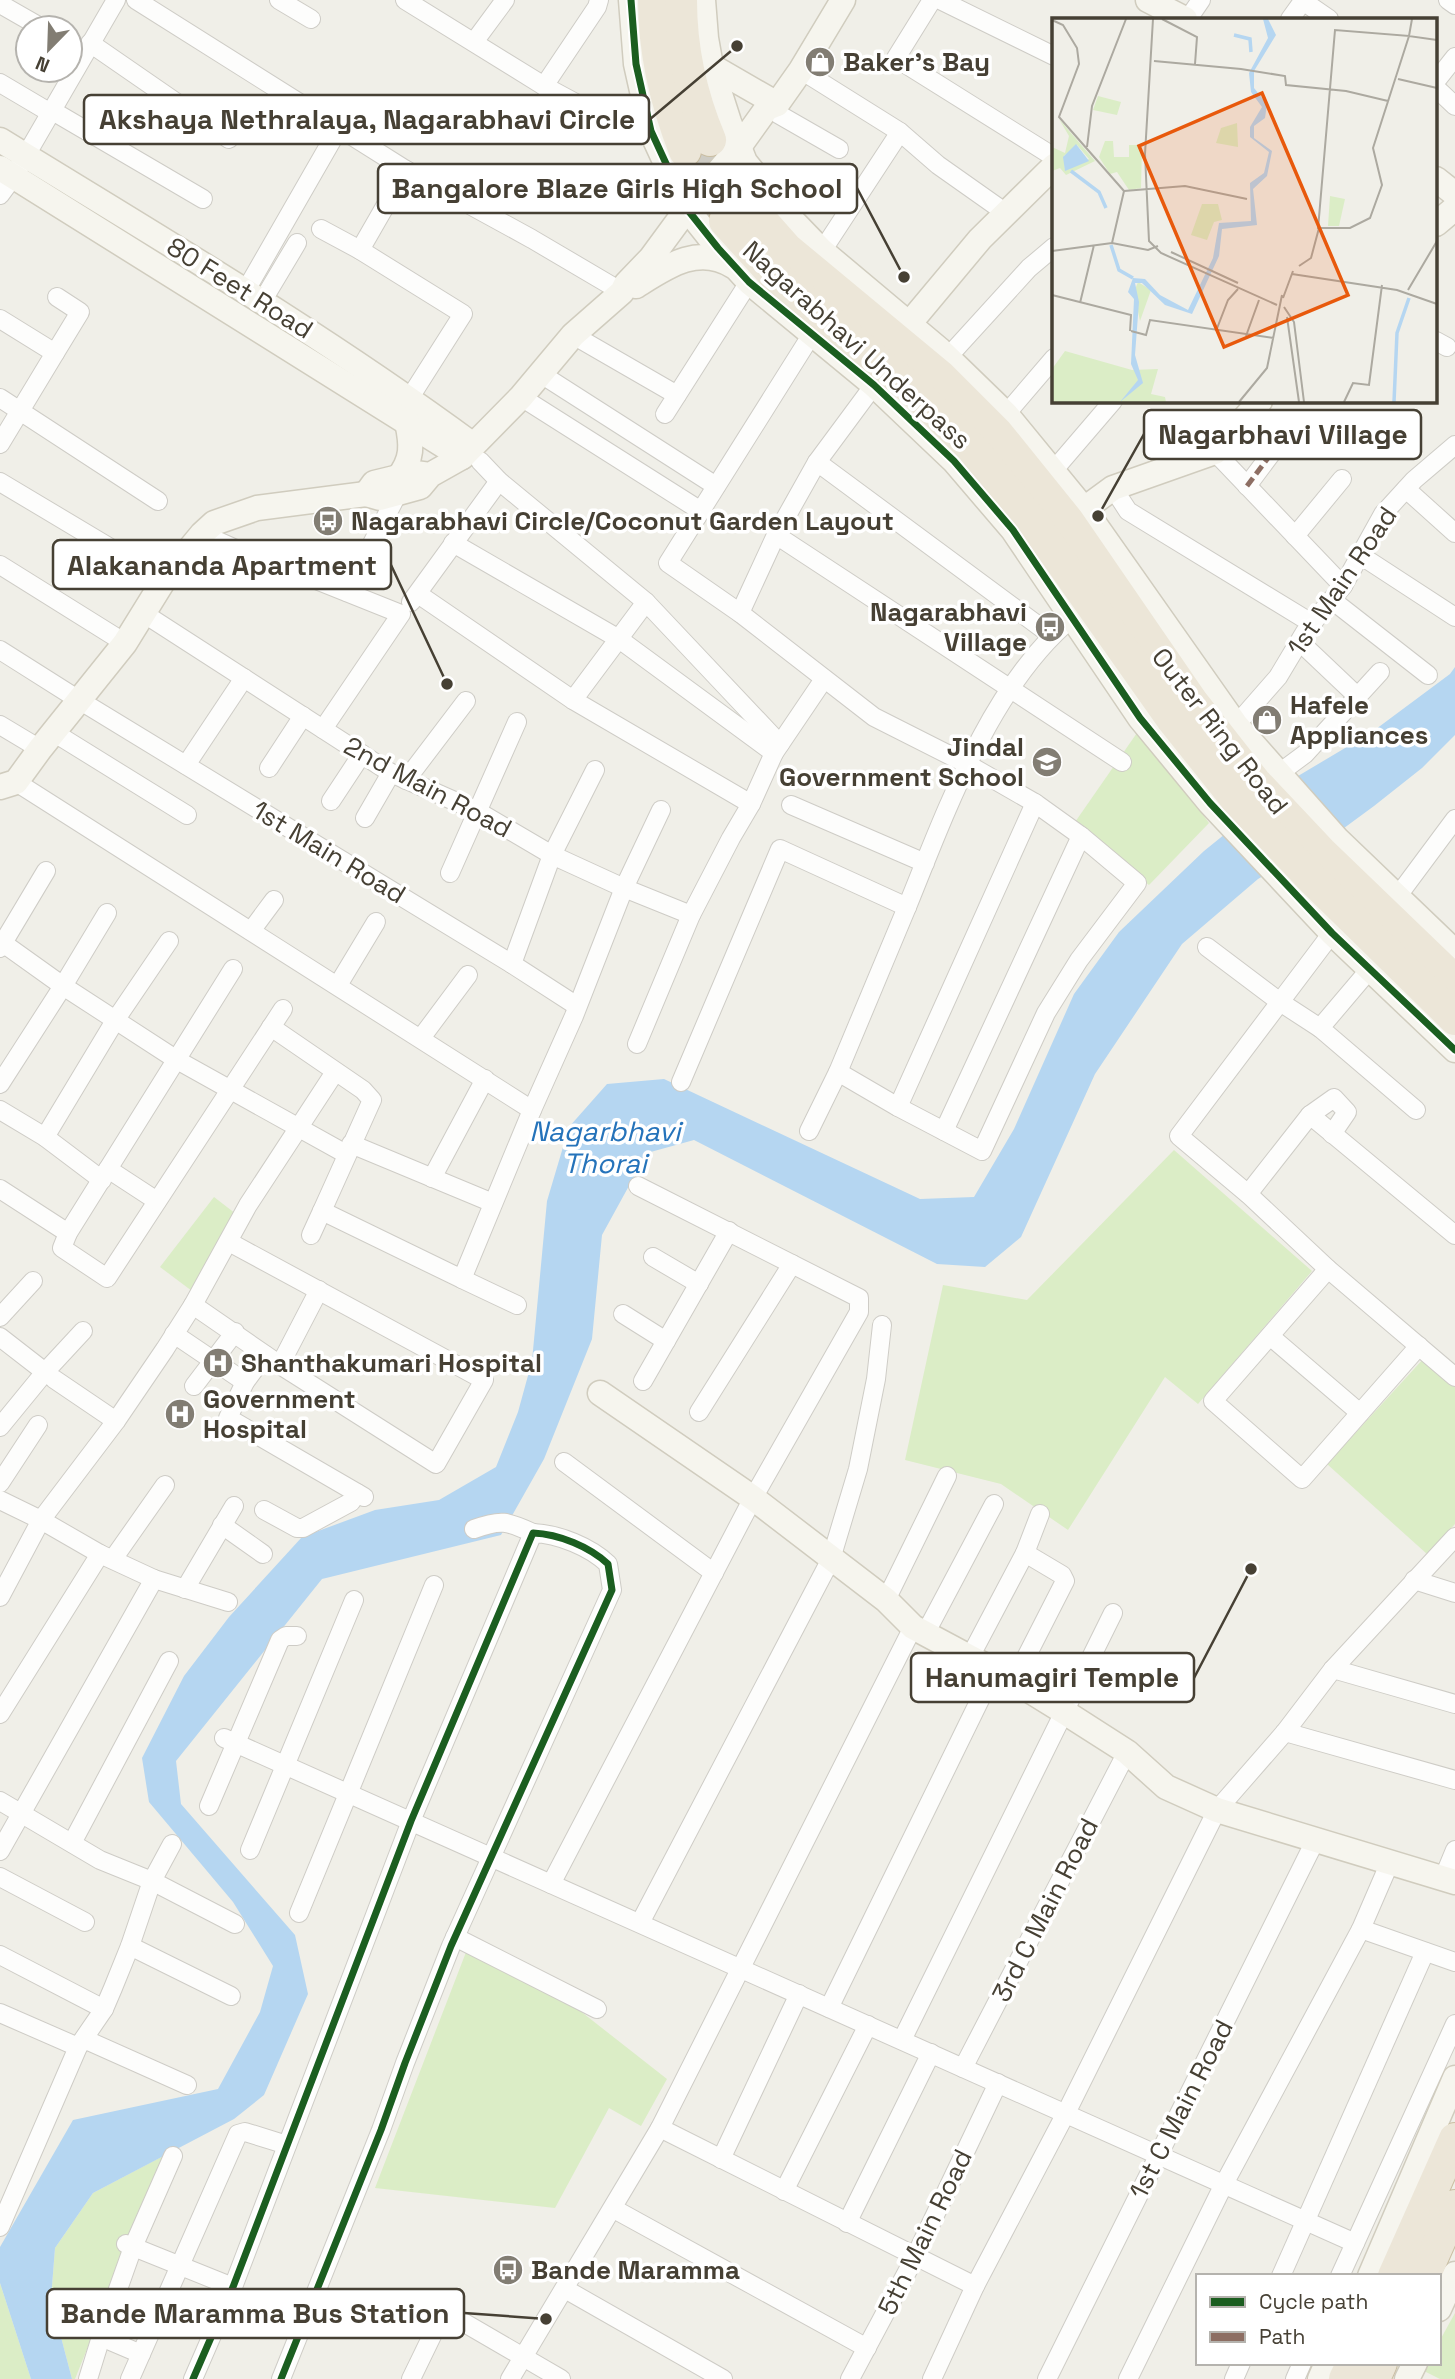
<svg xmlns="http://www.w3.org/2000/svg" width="1455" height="2379" viewBox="0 0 1455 2379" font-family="'Space Grotesk',sans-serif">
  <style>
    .green { fill: #dbedc6 }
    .water { fill: #b5d6f1 }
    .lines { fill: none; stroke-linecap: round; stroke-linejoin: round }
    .highway-tunnel { stroke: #ceccc4; stroke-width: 32; stroke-dasharray: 32 16; stroke-linecap: butt }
    .street-casing { stroke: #ceccc6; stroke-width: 20 }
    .secondary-casing { stroke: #d0ccbe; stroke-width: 27 }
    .highway-casing { stroke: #cabea2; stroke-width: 34 }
    .street { stroke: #fdfdfc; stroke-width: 18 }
    .secondary { stroke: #f6f5ee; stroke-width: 24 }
    .highway { stroke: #ece6d8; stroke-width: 32 }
    .quiet { stroke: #8d6e63; stroke-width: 5; stroke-dasharray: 10 5; stroke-linecap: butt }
    .cycleway-casing { stroke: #fff; stroke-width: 11 }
    .cycleway { stroke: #1b5e20; stroke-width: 7 }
    .labels { text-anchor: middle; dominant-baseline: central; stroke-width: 7; stroke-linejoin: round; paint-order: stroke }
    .poi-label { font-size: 26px; font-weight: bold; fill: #464034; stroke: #fff; text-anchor: start }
    .street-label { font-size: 26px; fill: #464034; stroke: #fff }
    .water-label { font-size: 28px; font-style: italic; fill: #2573ba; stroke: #fff }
    .inset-river { fill: none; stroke: #b5d6f1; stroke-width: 3.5 }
    .inset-road { fill: none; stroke: #aca9a0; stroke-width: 2 }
    .view { fill: #e8590c; fill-opacity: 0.15; stroke: #e8590c; stroke-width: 3.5 }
    .inset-edge { fill: none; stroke: #464034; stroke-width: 3.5 }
    .leader { fill: none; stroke: #464034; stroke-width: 2.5 }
    .callout-dot { fill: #464034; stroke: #fff; stroke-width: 2.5 }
    .callout { fill: #fff; stroke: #464034; stroke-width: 2.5 }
    .callout-label { font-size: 28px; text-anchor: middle; font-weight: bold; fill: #464034 }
  </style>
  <rect width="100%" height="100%" fill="#f0efe8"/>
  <g class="green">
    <polygon points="1139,730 1209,823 1149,885 1073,825"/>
    <polygon points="1174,1150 1312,1271 1198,1404 1165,1377 1068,1530 1001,1484 905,1460 943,1285 1027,1300"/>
    <polygon points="214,1197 249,1224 229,1242 196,1294 160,1267"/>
    <polygon points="1425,1357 1455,1384 1455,1524 1427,1554 1327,1464"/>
    <polygon points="468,1947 565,1999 667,2079 641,2126 609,2108 555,2208 375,2188"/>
    <polygon points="165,2155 75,2379 72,2379 51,2299 55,2248 93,2193"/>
    <polygon points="0,2283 31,2379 0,2379"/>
    <polygon points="1455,2313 1455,2379 1440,2379 1424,2371 1428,2363 1439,2363 1439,2342"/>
  </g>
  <polygon class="water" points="1455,667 1455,735 1422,768 1374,806 1340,831 1258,879 1182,944 1095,1074 1021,1237 985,1267 937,1264 694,1140 647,1153 602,1235 592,1339 544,1459 501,1535 322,1579 176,1761 181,1804 295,1935 308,1994 264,2095 234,2119 93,2193 55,2248 51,2299 72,2379 31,2379 0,2283 0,2247 73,2120 218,2089 260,2012 273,1966 233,1902 149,1802 142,1758 184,1676 229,1617 302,1537 375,1510 439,1500 496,1467 518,1412 532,1361 547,1201 569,1127 607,1084 664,1079 920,1199 974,1197 1014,1129 1074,994 1119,932 1204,851 1293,779 1372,732 1450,674"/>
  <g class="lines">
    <g class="highway-tunnel">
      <polyline points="710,141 748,205"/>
      <polyline points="685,151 700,183 725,221"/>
    </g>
    <g class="street-casing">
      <g id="street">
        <polyline points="136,0 406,170 532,239 622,292"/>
        <polyline points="279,0 311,19"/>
        <polyline points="405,0 544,86 609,121"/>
        <polyline points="932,0 896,58 1054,157"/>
        <polyline points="940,0 1054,56"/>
        <polyline points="1448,0 1455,5"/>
        <polyline points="0,4 42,28"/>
        <polyline points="1188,19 1201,0"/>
        <polyline points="1290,19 1303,1 1329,19"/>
        <polyline points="474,42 505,0"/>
        <polyline points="90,43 229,139"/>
        <polyline points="801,70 900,132 938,165 1006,213"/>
        <polyline points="1436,81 1455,57"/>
        <polyline points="0,83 49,112"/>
        <polyline points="544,86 597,7 599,0"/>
        <polyline points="1436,88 1455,106"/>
        <polyline points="51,110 203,199"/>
        <polyline points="778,114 839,149"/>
        <polyline points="0,195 14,176 116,0"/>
        <polyline points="321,229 360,250 463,314 409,399"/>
        <polyline points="360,250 406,170"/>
        <polyline points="822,251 900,132"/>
        <polyline points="246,290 339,128"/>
        <polyline points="263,300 297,243"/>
        <polyline points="0,319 55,353 0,444"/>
        <polyline points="812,334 668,563 740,613 874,717 967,764 1035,803 1081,836 1137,883 1079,960 1046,1013 982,1151 898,1107 838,1072"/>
        <polyline points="573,335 677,395"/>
        <polyline points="1436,341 1447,347"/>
        <polyline points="55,353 80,312 57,297"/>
        <polyline points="947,358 1029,268 1054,247"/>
        <polyline points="541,374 716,486"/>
        <polyline points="521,397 701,511"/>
        <polyline points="0,398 158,501"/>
        <polyline points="665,414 749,282"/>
        <polyline points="1006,414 1054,358"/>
        <polyline points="1215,452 1343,586"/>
        <polyline points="480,461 499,481 646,602 780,744"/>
        <polyline points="817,462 1051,635"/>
        <polyline points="1053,471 1113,401"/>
        <polyline points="0,482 164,580"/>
        <polyline points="1247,486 1286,434"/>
        <polyline points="1113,488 1128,511 1313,624"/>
        <polyline points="1406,489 1455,533"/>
        <polyline points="202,534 265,562 311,578 401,614 323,729"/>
        <polyline points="776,535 1122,762"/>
        <polyline points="1295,536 1342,479"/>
        <polyline points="453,543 619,639 774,753"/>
        <polyline points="1360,555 1455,617"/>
        <polyline points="0,565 125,643"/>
        <polyline points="347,592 397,495"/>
        <polyline points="418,594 573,700 751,804"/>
        <polyline points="1332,600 1428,675"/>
        <polyline points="411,602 499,481"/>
        <polyline points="143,613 391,773 477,811 552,855 624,888 691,915"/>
        <polyline points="740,613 776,535 817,462 874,385"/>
        <polyline points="1300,642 1357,696"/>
        <polyline points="0,650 79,700 512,964 577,1006"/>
        <polyline points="573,700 646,602"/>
        <polyline points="0,725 40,749"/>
        <polyline points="1236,725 1278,677 1305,632 1343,586 1383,514 1414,480 1455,445"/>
        <polyline points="53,732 187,815"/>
        <polyline points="186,765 244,678"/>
        <polyline points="269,768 303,716"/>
        <polyline points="1278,774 1305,754 1380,672"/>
        <polyline points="406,780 466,701"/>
        <polyline points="16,782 532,1110"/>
        <polyline points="331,801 362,754"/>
        <polyline points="791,805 925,863"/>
        <polyline points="365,818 391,773"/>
        <polyline points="450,873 517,722"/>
        <polyline points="1397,897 1455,819"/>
        <polyline points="251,931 274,900"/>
        <polyline points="1332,933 1179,1136 1248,1194 1328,1269 1455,1377"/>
        <polyline points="0,941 63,986 177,1060 346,1154"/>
        <polyline points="1207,947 1280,1002 1320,1028"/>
        <polyline points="0,948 46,871"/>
        <polyline points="512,964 552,855 595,770"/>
        <polyline points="233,969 68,1233 62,1248 107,1278 283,1009"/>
        <polyline points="1370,969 1320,1028 1416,1110"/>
        <polyline points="338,985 376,922"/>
        <polyline points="271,1027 363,1090 372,1100 322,1211 462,1279 532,1110 574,1016 624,888 661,810"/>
        <polyline points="421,1038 468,975"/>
        <polyline points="637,1044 691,915 731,838 751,804 774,753 824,679"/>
        <path d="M681,1082L780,849L907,907C946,811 991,685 1072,618"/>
        <polyline points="0,1084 63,986 107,913"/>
        <polyline points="898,1107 1035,803"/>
        <polyline points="0,1110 45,1137 102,1180"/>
        <polyline points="1310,1115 1334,1098 1347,1112 1332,1134"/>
        <polyline points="809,1131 838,1072 907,907"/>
        <polyline points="944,1131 1081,836"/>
        <polyline points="45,1137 116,1019 169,941"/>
        <polyline points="351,1144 493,1203"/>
        <polyline points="108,1169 157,1201"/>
        <polyline points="432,1178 485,1079"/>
        <polyline points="0,1189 68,1233"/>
        <polyline points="1248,1194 1310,1115 1455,1235"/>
        <polyline points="311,1235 322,1211"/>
        <polyline points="653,1257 699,1284"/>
        <polyline points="1328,1269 1213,1401 1302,1479 1419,1346"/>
        <polyline points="462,1279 517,1305"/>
        <polyline points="193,1305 280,1365 436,1464 484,1380 229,1242"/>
        <polyline points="623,1314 666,1341"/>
        <polyline points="0,1317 33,1281"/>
        <polyline points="174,1334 245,1382"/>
        <polyline points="1270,1336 1360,1413"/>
        <polyline points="0,1337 45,1372"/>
        <polyline points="265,1355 245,1382 228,1418 364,1497"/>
        <polyline points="280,1365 319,1290"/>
        <polyline points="54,1379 116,1421"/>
        <polyline points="643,1381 729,1231"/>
        <polyline points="194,1386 235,1332"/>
        <polyline points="699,1412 792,1264"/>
        <polyline points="0,1427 45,1372 83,1331"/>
        <polyline points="564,1462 714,1573"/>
        <polyline points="0,1483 38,1425"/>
        <polyline points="0,1500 41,1520 100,1554 154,1579 228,1602"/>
        <polyline points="264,1510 297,1528 303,1528 351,1502 357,1493"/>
        <polyline points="222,1525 263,1554"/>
        <path d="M474,1529C501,1519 507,1521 533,1533"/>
        <polyline points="113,1559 165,1485"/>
        <polyline points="1414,1580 1455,1593"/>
        <polyline points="185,1589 234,1506"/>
        <polyline points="0,1597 41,1520 116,1421 165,1349 193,1305 248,1205 335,1072"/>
        <polyline points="886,1600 947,1476"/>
        <polyline points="925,1634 994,1504"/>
        <polyline points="970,1657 1025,1553"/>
        <polyline points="1333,1669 1455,1704"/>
        <polyline points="1014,1681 1065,1581 1062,1575 1025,1553 1040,1514"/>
        <polyline points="0,1714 100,1554"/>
        <polyline points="1285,1732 1455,1780"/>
        <polyline points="224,1738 1355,2243"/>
        <polyline points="0,1801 100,1860 152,1881 235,1924"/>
        <polyline points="209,1806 280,1640 286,1636 297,1636"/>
        <polyline points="72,1843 169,1661"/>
        <polyline points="250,1850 354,1600"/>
        <polyline points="0,1851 154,1579"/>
        <polyline points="0,1877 85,1922"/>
        <polyline points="1443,1879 1455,1850"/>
        <polyline points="551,1884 753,1498 859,1312 859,1298 638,1186"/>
        <polyline points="299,1913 434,1585"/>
        <polyline points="640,1923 831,1559 858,1469 876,1379 882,1325"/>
        <polyline points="1361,1929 1455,1962"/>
        <polyline points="455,1937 597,2009"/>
        <polyline points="130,1946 231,1996"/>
        <polyline points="0,1955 104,2009"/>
        <polyline points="829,2008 994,1671"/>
        <polyline points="0,2013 78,2047"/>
        <polyline points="84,2039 187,2085"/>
        <polyline points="902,2040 1113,1613"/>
        <polyline points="963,2068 1127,1752"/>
        <polyline points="660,2128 975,2286"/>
        <polyline points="721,2159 799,1994"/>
        <polyline points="784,2191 868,2025"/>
        <polyline points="614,2209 867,2348"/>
        <polyline points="847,2223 931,2053"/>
        <polyline points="0,2227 78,2047 104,2009 113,1988 130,1946 152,1881 172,1844"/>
        <polyline points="126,2244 233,2287"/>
        <polyline points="1281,2276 1425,1952"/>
        <polyline points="1340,2276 1455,2024"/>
        <polyline points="565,2289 723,2379"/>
        <polyline points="141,2354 101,2337 133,2247 173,2156"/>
        <polyline points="88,2379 101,2337"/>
        <polyline points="130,2379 238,2134 245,2132 287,2145"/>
        <path d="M193,2379L233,2287L411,1821L533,1533C559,1534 590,1547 608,1564L612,1590L451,1946L405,2063L381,2130L281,2379"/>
        <polyline points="411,2379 444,2311 561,2379"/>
        <polyline points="510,2379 660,2128 913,1627"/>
        <polyline points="850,2379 915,2257 998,2083"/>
        <polyline points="932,2379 975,2286 1066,2113 1217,1810 1285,1732 1333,1669 1455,1537"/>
        <polyline points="1047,2379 1316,1839"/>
        <polyline points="1128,2379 1224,2184 1361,1929 1390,1862"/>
        <polyline points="1234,2379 1241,2363"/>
        <polyline points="1295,2379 1302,2363"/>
      </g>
    </g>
    <g class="secondary-casing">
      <g id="secondary">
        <polyline points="631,0 636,64 651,131 687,209 718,248 749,282 874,385 954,461 1013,530 1140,718 1210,803 1332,933 1455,1050"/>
        <polyline points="703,0 706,38 711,66 729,122 745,162 791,219 822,251 940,350 1006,414 1084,509 1236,725 1337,839 1455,952"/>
        <polyline points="1148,0 1185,19"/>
        <polyline points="711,66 777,104"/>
        <path d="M0,140C161,239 321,333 473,445"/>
        <polyline points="0,168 462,457"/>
        <polyline points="1436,179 1455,194"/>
        <polyline points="1436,224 1455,208"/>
        <path d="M636,286C666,267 698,244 733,266"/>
        <polyline points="909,324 980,239 1054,166"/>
        <polyline points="430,475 415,473 374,483 366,494 380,498 420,487 430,475 462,457 521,397 573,335 622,292 626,284 651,258 687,209 739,147 767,108 777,104 801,70 843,0"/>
        <path d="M398,478C413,459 412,445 407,422"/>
        <polyline points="1072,518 1113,488 1215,452 1260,401"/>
        <polyline points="0,787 16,782 40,749 125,643 164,580 202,534 214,523 257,508 366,494"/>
        <polyline points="600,1393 753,1498 886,1600 913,1627 1014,1681 1066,1713 1127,1752 1166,1787 1217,1810 1455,1882"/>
        <polyline points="1370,2276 1455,2078"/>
        <polyline points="1439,2309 1455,2274"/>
        <polyline points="1320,2379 1327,2363"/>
        <polyline points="1407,2379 1415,2363"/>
      </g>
    </g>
    <g class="highway-casing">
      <g id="highway">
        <path d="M654,0C654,52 666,103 685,151"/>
        <path d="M681,0C681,49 691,95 710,140"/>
        <polyline points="748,205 787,249 940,376 997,433 1068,521 1193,703 1255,782 1321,852 1455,981"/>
        <polyline points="725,221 774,275 915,392 971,447 1035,525 1172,719 1236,799 1312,879 1455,1019"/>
        <polyline points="1394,2276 1455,2139"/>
        <polyline points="1424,2276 1455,2206"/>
        <polyline points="1345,2379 1353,2363"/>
        <polyline points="1374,2379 1381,2363"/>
      </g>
    </g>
    <use href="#street" class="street"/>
    <use href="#secondary" class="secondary"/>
    <use href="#highway" class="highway"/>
    <polyline class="quiet" points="1247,486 1286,434"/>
    <g class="cycleway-casing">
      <g id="cycleway">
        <polyline points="631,0 636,64 651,131 687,209 718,248 749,282 874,385 954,461 1013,530 1140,718 1210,803 1332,933 1455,1050"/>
        <path d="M193,2379L233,2287L411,1821L533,1533C559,1534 590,1547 608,1564L612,1590L451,1946L405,2063L381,2130L281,2379"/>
      </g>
    </g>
    <use href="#cycleway" class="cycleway"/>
  </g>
  <defs>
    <g id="shop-disc" transform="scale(1.575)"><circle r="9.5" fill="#827d73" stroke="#fff"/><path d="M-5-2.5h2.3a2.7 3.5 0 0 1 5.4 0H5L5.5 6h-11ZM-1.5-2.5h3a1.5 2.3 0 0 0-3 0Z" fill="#fff"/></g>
    <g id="bus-disc" transform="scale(1.575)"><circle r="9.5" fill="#827d73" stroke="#fff"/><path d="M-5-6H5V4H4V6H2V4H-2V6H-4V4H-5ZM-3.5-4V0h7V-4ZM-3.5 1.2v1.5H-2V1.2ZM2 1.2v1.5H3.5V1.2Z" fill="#fff"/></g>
    <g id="school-disc" transform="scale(1.575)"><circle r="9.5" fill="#827d73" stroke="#fff"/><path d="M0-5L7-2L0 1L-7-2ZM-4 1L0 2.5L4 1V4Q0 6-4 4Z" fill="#fff"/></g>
    <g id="hospital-disc" transform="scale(1.575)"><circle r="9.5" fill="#827d73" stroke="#fff"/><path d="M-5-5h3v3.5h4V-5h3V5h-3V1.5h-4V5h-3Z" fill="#fff"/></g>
  </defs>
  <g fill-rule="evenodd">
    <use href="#shop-disc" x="820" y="62"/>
    <use href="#bus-disc" x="328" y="521"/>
    <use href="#bus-disc" x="1050" y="627"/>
    <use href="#shop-disc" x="1267" y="720"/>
    <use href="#school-disc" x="1047" y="762"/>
    <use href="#hospital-disc" x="218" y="1363"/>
    <use href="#hospital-disc" x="180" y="1414"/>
    <use href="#bus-disc" x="508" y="2270"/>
  </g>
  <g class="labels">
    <g class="poi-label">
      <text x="843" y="62">Baker's Bay</text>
      <text x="351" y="521">Nagarabhavi Circle/Coconut Garden Layout</text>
      <text x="1027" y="612" text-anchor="end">Nagarabhavi<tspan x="1027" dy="30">Village</tspan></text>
      <text x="1290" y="705">Hafele<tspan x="1290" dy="30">Appliances</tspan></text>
      <text x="1024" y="747" text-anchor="end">Jindal<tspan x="1024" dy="30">Government School</tspan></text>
      <text x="241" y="1363">Shanthakumari Hospital</text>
      <text x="203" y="1399">Government<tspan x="203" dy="30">Hospital</tspan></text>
      <text x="531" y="2270">Bande Maramma</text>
    </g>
    <g class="street-label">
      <text transform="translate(240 288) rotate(32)">80 Feet Road</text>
      <text transform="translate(857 345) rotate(42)">Nagarabhavi Underpass</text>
      <text transform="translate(1342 581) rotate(-56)">1st Main Road</text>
      <text transform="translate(1220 731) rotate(52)">Outer Ring Road</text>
      <text transform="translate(428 787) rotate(28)">2nd Main Road</text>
      <text transform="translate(329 852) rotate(31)">1st Main Road</text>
      <text transform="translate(1045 1910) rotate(-63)">3rd C Main Road</text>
      <text transform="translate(1181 2109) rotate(-63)">1st C Main Road</text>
      <text transform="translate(925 2232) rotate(-64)">5th Main Road</text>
    </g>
    <g class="water-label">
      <text x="605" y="1131">Nagarbhavi<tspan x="605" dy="32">Thorai</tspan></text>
    </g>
  </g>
  <g transform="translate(1052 18)">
    <rect width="385" height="385" fill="#f0efe8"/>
    <path d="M46,78L69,84L65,97L41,92ZM7,101L43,143L14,157L8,150L0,153V129L13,135L17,118ZM25,127L37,141L13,152L12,138ZM185,105L186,129L164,125L169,110ZM53,123H61L62,139H77V127H90L89,170L77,172L65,154L58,156L47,139ZM278,178L293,181L287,208H276ZM150,186H166L170,202L162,204L155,222L139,217ZM86,264L99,272L88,303L82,274ZM13,333L80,352L106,351L99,376L113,379L114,384H0V351Z" fill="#dbedc6" fill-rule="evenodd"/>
    <path d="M211,1H216L224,17L202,53V70L215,86L213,100L202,108V120L220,133L215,158L201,171L205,207L170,211L167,238L140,296L113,287L90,265H83L87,284L83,337L91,365L68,384L86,362L79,346L82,281L76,274L81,260L93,261L108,277L136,292L161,240L167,205L199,203L198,165L212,155L217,134L198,119V109L210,89L199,74L197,55L216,20ZM24,126L37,143L13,153L11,139Z" fill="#b5d6f1"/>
    <path class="inset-river" d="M182,17L198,21L199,34M19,153L47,174L54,190M59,227L67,252L81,260M342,384L345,315L357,280"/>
    <path class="inset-road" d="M101,1L93,136L97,223L109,235L225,287M110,1L145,19L143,46M0,2L11,7L25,30L27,46L7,99L72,173M102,43L189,51L233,58L234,67L294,73L336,83M346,61L385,70M35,129L40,88L74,1M72,173L133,168L195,181M266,211L283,12L357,18L360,1M60,225L72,173M0,233L60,225L96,232L106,228M119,234L186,265M247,248L259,240L267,210H298L318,200L330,167L321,130L357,18L385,22M240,256L345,272L385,286M356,272L385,223M0,277L79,297L78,313M231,280L241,253M28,285L42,227M232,289L242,304L252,384M235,299L247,384M79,313L94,317L98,302L222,320M164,313L176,282L186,271M194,318L207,282M187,384L215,350L230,277M292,384L301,365L317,367L330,267"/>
    <path class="view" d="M210,75L296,277L172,329L87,128Z"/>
    <rect width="385" height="385" class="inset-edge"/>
  </g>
  <path class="leader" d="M737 46L649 120M904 277L857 188M1098 516L1144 434M447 684L391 565M1251 1569L1194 1678M546 2319L464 2313"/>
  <g class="callout-dot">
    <circle cx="737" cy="46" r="7"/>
    <circle cx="904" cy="277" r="7"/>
    <circle cx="1098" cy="516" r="7"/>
    <circle cx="447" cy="684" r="7"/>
    <circle cx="1251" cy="1569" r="7"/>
    <circle cx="546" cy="2319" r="7"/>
  </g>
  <g class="callout">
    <rect x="84" y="95" width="565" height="49" rx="7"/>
    <rect x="378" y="164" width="479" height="49" rx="7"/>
    <rect x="1144" y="410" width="277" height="49" rx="7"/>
    <rect x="53" y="540" width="338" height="49" rx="7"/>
    <rect x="911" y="1653" width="283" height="49" rx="7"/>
    <rect x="47" y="2289" width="417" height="49" rx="7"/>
  </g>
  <g class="callout-label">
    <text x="367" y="129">Akshaya Nethralaya, Nagarabhavi Circle</text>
    <text x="617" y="198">Bangalore Blaze Girls High School</text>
    <text x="1283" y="444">Nagarbhavi Village</text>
    <text x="222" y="575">Alakananda Apartment</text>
    <text x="1052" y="1687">Hanumagiri Temple</text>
    <text x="255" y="2323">Bande Maramma Bus Station</text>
  </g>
  <rect x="1196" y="2274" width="245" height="91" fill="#ffffff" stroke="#b5b3ae" stroke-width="2"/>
  <rect x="1210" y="2297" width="35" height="10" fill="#1b5e20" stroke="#b5b3ae" stroke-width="2"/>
  <text x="1259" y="2309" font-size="21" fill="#464034">Cycle path</text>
  <rect x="1210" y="2332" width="35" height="10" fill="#8d6e63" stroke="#b5b3ae" stroke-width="2"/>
  <text x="1259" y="2344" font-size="21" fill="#464034">Path</text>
  <g transform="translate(49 49) rotate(203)"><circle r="33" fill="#ffffff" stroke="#b5b3ae" stroke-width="2"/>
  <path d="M0-5L12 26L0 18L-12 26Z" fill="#827d73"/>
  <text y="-10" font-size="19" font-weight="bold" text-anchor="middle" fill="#464034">N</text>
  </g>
</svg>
